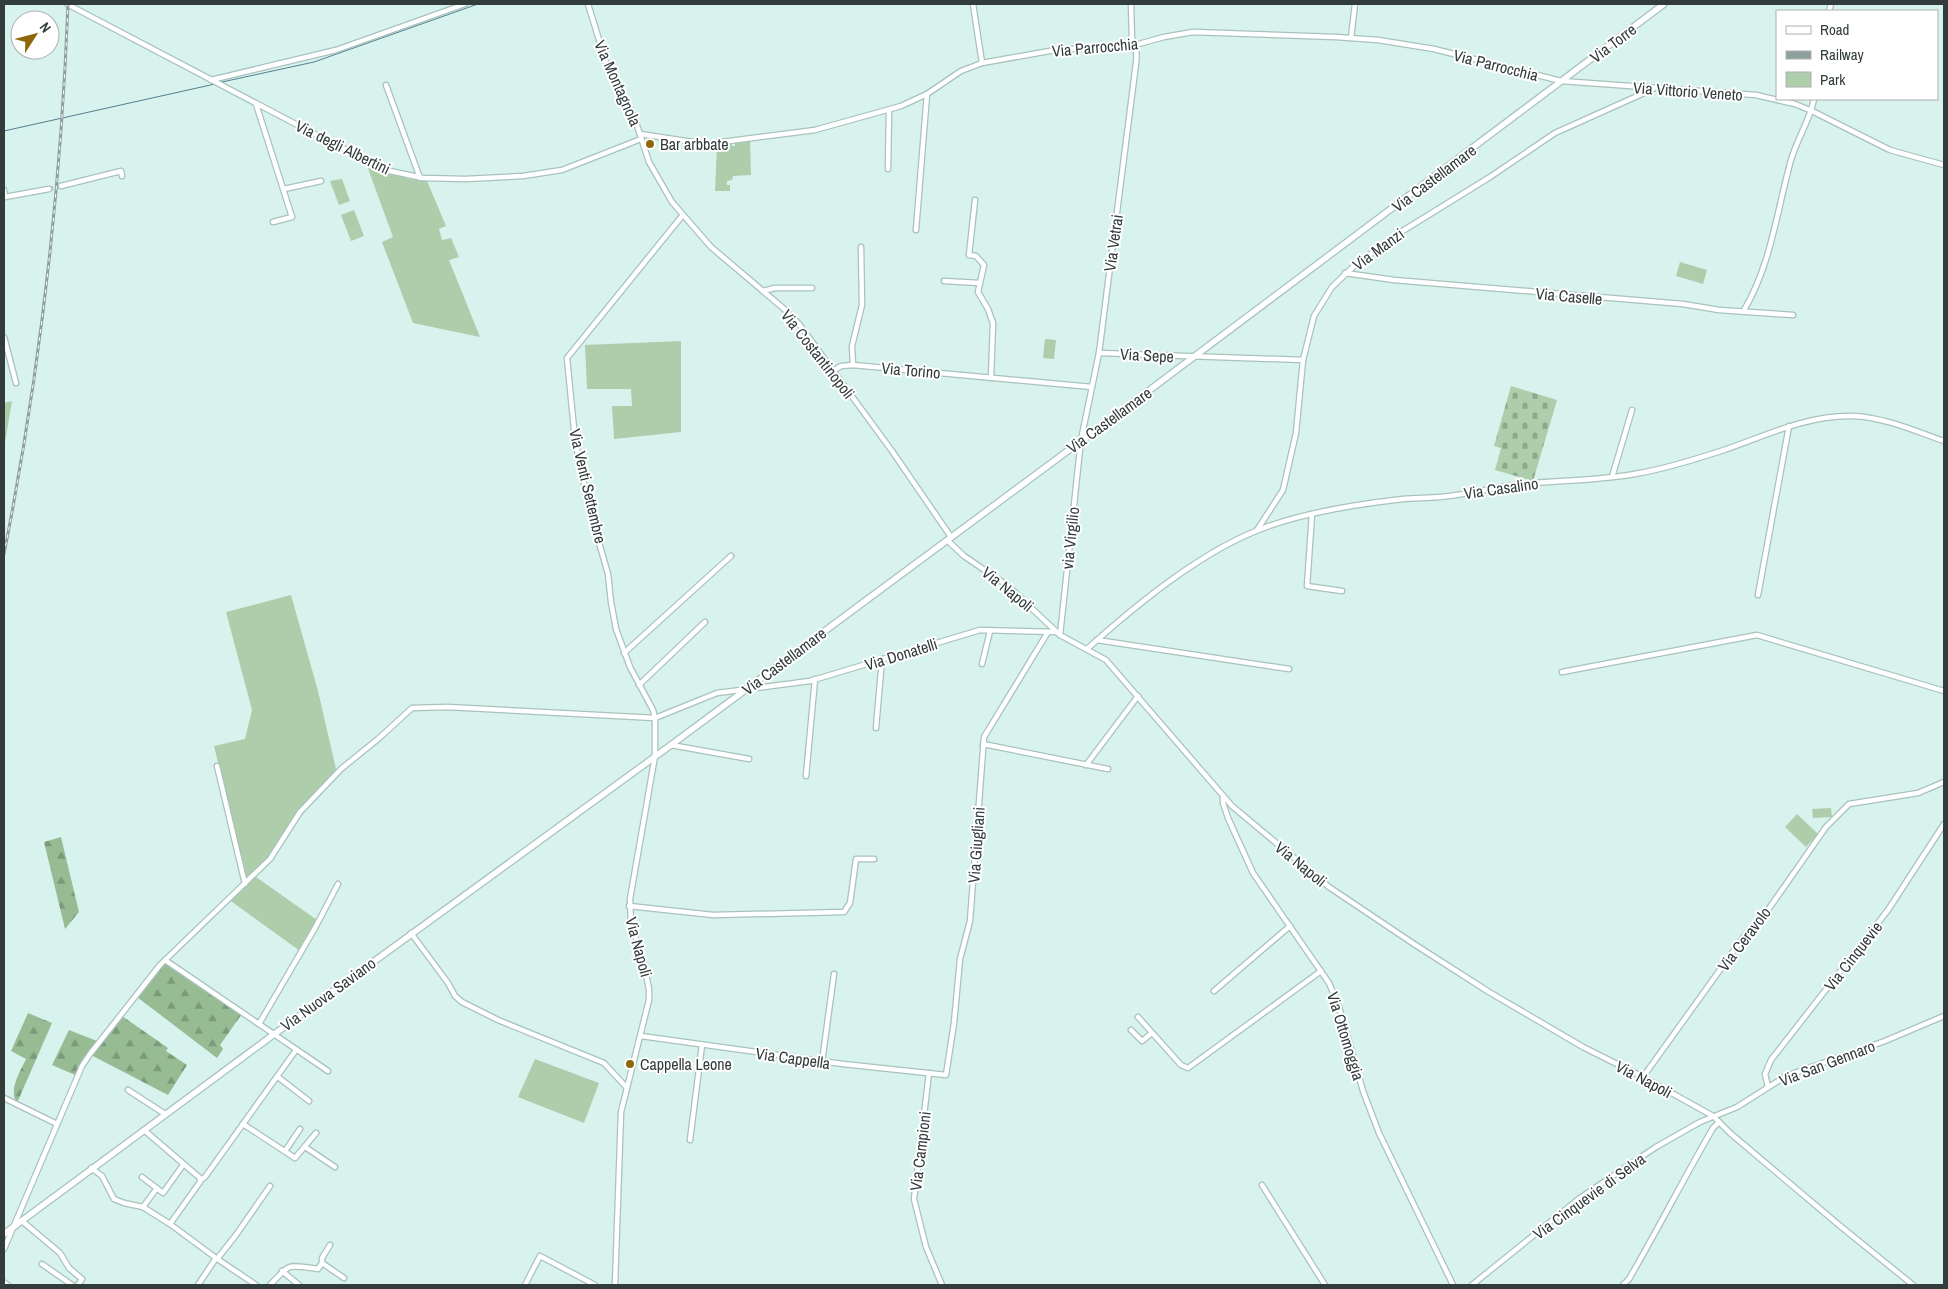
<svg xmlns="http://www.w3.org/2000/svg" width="1948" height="1289" viewBox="0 0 1948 1289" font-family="'Archivo Narrow',sans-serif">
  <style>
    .green { fill: #aecdab }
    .forest { fill: url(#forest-firs) }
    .cemetery { fill: url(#cemetery-stones) }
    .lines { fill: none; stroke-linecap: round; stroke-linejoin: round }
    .stream { stroke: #547f8e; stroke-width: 1 }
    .minor-tunnel { stroke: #b7ceca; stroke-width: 4.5; stroke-dasharray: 4.5 2; stroke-linecap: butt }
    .minor-casing { stroke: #a8c2bd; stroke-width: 7 }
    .major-casing { stroke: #a8c2bd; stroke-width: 8 }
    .minor { stroke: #fff; stroke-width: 4.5 }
    .major { stroke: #fff; stroke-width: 5.5 }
    .rail-casing { stroke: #8da09d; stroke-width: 3 }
    .rail { stroke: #fff; stroke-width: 1; stroke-dasharray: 4; stroke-linecap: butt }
    .poi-dot { fill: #8e670b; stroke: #fff; stroke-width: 2 }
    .labels { text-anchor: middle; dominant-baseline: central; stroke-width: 4; stroke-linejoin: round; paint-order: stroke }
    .street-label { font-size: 16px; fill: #323c3b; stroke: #fff }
    .poi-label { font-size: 16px; fill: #323c3b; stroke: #fff; text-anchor: start }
  </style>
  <defs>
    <pattern id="forest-firs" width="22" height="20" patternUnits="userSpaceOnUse" patternTransform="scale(1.25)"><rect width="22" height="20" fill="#97bc94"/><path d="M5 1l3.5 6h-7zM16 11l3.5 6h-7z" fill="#7c9a7a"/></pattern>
    <pattern id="cemetery-stones" width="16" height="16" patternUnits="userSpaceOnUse" patternTransform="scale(1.25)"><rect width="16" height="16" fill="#aecdab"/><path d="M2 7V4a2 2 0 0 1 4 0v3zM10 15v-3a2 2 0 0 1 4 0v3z" fill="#8ea88c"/></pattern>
  </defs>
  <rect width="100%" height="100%" fill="#d8f3ee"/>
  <g class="green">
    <polygon points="750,140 751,175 733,176 732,180 727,181 727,185 730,185 730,191 715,191 717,146 732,143 732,146 735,146 735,143"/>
    <polygon points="366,163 409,179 427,181 446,226 439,229 442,240 451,238 459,257 449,260 480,337 413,323 382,242 393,237"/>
    <polygon points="342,179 350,201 339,205 330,181"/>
    <polygon points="354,210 364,236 351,241 341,215"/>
    <polygon points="1680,262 1707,270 1703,284 1676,276"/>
    <polygon points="1045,339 1056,340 1054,359 1043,358"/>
    <polygon points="681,341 681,432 614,439 612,406 632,406 631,389 587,389 585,345"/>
    <polygon points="12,401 4,449 4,403"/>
    <polygon points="291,595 318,691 336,769 304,805 307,809 295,823 278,851 256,877 317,920 300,951 228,899 250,880 246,876 214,746 245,739 252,710 226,612"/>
    <polygon points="1831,808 1832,817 1813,818 1812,809"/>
    <polygon points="1797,814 1818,834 1806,847 1785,827"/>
    <polygon points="535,1059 599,1083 584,1123 518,1097"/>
  </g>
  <g class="forest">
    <polygon points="61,837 79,912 65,929 44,842"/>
    <polygon points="165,961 242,1014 220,1045 223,1049 217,1058 137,997"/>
    <path d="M28,1013L52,1023L17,1103C8,1090 20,1072 26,1059L11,1051Z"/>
    <polygon points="122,1016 168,1048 166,1051 187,1065 168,1095 91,1055"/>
    <polygon points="69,1030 97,1041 75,1075 52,1065"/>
  </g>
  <polygon class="cemetery" points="1511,386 1557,400 1533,481 1495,470 1501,448 1494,446"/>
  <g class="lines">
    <g class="stream">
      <polyline points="222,82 314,62 478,4"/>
      <polyline points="4,131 215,84"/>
    </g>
    <polyline class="minor-tunnel" points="49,189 61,186"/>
    <g class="minor-casing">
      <g id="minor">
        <polyline points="67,4 328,141 390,171 423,178 465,179 523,176 562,170 641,139"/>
        <polyline points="588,4 608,69 634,116 649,162 672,202 711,247 783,308 799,324 892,451 951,537"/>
        <polyline points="973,4 982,63"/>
        <polyline points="1829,11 1831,4"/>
        <polyline points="1351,38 1355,4"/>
        <polyline points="211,80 336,50 465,4"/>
        <polyline points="386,85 420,178"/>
        <polyline points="256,104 292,217 273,222"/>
        <polyline points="640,134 706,144 815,130 901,106 927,94 961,71 982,63 1055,50 1135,45 1164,37 1193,32 1336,37 1378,40 1434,49 1561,81 1756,95 1795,104 1812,111 1890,150 1944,165"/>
        <polyline points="888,169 889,110"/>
        <polyline points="61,186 121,171 122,176"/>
        <polyline points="284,189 321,181"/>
        <polyline points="4,190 5,197 49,189"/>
        <polyline points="975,200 969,255 976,256 984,265 978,292 988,309 993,323 991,378"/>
        <polyline points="916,230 927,94"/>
        <polyline points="1345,273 1394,280 1683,304 1719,310 1793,315"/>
        <polyline points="944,281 979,283"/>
        <polyline points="763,291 775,288 812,288"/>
        <path d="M1744,310C1771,265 1777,210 1791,160C1797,139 1810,120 1814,99"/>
        <polyline points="4,337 16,383"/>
        <polyline points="1099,353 1303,360"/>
        <polyline points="853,365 852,346 862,305 861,247"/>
        <polyline points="833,371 841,366 853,365 1092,387"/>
        <polyline points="1612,477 1632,410"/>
        <polyline points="1312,514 1307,586 1342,591"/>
        <polyline points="1257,530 1283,490 1296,433 1303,360 1314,316 1332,287 1353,267 1401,232 1490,177 1555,133 1653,89"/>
        <polyline points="947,540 964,556 1008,586 1060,635 1106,660 1232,806 1329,887 1414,944 1489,992 1583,1047 1643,1077 1713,1116 1730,1133 1839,1225 1913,1285"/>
        <polyline points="1758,595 1789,426"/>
        <path d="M1060,635L1081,440L1099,353L1134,79C1135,67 1140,51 1132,41L1131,4"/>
        <polyline points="1097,640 1289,669"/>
        <path d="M1087,649C1137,604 1205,548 1269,526C1312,511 1358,504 1403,499C1415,498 1428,498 1440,497C1467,495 1494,487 1521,484C1561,480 1601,481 1640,473C1669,468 1696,459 1724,450C1765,436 1807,415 1852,416C1884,417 1915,431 1944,441"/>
        <polyline points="624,653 731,556"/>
        <polyline points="982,664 990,631"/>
        <polyline points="1562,672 1757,635 1944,691"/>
        <polyline points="639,685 705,622"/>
        <polyline points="876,728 882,659"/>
        <polyline points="983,744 1108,769"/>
        <polyline points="671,745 749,759"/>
        <polyline points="1086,765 1138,696"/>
        <polyline points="217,766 245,884"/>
        <polyline points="806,776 815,679"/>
        <polyline points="1223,797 1223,803 1228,818 1253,873 1329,983 1339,1007 1363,1091 1379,1133 1453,1285"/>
        <polyline points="629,906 713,915 844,912 850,903 856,859 874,859"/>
        <polyline points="411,933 448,983 455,996 462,1002 498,1020 604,1063 627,1088"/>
        <polyline points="165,960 328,1071"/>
        <polyline points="1214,991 1290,926"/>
        <polyline points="1138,1017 1181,1065 1188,1068 1321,971"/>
        <polyline points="259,1024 315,928 338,884"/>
        <polyline points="1131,1030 1142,1041 1152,1033"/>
        <polyline points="641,1036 843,1064 946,1075 954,1023 960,959 970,921 984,737 1048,632"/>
        <polyline points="822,1062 834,974"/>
        <polyline points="929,1073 914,1199 926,1247 942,1285"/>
        <polyline points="278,1077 309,1101"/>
        <polyline points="1643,1077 1745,935 1763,917 1826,827 1849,804 1918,793 1944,782"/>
        <polyline points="1768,1087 1765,1074 1771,1060 1888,910 1944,824"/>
        <polyline points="128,1090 165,1114"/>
        <polyline points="4,1098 57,1124"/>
        <polyline points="243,1124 295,1158 316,1133"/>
        <polyline points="144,1130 200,1178 200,1182 170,1224 216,1258 198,1285"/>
        <polyline points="690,1140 702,1045"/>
        <polyline points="305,1147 335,1167"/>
        <polyline points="285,1151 300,1129"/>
        <polyline points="91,1168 102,1176 114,1199 124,1203 143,1207 170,1224"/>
        <polyline points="142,1177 163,1193 183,1165"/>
        <polyline points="201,1180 205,1177 296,1050"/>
        <polyline points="1262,1185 1325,1285"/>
        <polyline points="143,1207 157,1188"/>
        <polyline points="22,1221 60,1253 69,1268 82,1279 78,1285"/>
        <polyline points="4,1249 82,1066 90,1054 160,965 270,859 300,812 341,769 378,739 412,708 447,707 655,718 717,693 810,681 980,630 1056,632"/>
        <polyline points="216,1258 256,1285"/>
        <polyline points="217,1259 236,1235 270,1186"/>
        <polyline points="322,1263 322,1258 330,1245"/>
        <polyline points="42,1264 72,1285"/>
        <polyline points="282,1271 299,1285"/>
        <path d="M270,1285C292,1262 286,1265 318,1269L322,1263L344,1278"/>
        <polyline points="525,1285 540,1256 595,1285"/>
        <polyline points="615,1285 621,1112 649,1000 649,989 643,960 631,924 630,899 655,756 655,718 653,710 630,667 616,629 611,602 608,574 588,504 575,439 567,358 682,216"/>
        <polyline points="1472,1285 1580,1198 1656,1147 1700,1122 1737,1107 1786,1076 1885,1041 1944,1016"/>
        <path d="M1623,1285L1629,1279C1658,1229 1684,1178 1713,1128L1719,1122"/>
      </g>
    </g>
    <g class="major-casing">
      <g id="major">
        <polyline points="4,1234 273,1035 671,745 1135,401 1664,4"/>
        <polyline points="4,1283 7,1285"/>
      </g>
    </g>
    <use href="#minor" class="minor"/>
    <use href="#major" class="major"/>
    <g class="rail-casing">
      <path id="rail" d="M4,554C40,372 61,188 68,4"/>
    </g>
    <use href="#rail" class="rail"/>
  </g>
  <g class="poi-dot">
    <circle cx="650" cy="144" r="5"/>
    <circle cx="630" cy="1064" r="5"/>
  </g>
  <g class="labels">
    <g class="street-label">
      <text transform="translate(1613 43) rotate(-37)">Via Torre</text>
      <text transform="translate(1095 47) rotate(-5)">Via Parrocchia</text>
      <text transform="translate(1496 65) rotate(14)">Via Parrocchia</text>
      <text transform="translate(618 83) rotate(66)">Via Montagnola</text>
      <text transform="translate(1688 91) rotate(4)">Via Vittorio Veneto</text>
      <text transform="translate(343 147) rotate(26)">Via degli Albertini</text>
      <text transform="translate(1434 178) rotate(-37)">Via Castellamare</text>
      <text transform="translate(1113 243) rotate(-82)">Via Vetrai</text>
      <text transform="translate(1378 249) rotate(-36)">Via Manzi</text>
      <text transform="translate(1569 296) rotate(5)">Via Caselle</text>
      <text transform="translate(818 354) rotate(52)">Via Costantinopoli</text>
      <text transform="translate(1147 355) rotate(3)">Via Sepe</text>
      <text transform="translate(911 370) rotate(5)">Via Torino</text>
      <text transform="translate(1109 420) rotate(-36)">Via Castellamare</text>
      <text transform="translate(588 486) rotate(77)">Via Venti Settembre</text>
      <text transform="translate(1501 488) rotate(-8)">Via Casalino</text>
      <text transform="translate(1070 538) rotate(-84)">via Virgilio</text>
      <text transform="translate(1008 589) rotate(39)">Via Napoli</text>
      <text transform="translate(901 654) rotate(-17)">Via Donatelli</text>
      <text transform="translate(784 661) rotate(-37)">Via Castellamare</text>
      <text transform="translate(976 845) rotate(-86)">Via Giugliani</text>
      <text transform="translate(1301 864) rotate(39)">Via Napoli</text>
      <text transform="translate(1744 939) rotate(-53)">Via Ceravolo</text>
      <text transform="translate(639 947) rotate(75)">Via Napoli</text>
      <text transform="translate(1853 956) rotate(-52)">Via Cinquevie</text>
      <text transform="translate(328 994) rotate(-36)">Via Nuova Saviano</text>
      <text transform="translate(1346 1036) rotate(73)">Via Ottomoggia</text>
      <text transform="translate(793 1058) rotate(8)">Via Cappella</text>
      <text transform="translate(1827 1063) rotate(-21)">Via San Gennaro</text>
      <text transform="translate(1644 1079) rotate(28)">Via Napoli</text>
      <text transform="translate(920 1151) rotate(-83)">Via Campioni</text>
      <text transform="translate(1589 1196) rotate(-36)">Via Cinquevie di Selva</text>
    </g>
    <g class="poi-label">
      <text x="660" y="144">Bar arbbate</text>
      <text x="640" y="1064">Cappella Leone</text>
    </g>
  </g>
  <rect width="1948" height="1289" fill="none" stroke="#323c3b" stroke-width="10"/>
  <rect x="1776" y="10" width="162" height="90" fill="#ffffff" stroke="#adb1b1"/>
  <rect x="1786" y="26" width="25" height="8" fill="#ffffff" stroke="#adb1b1"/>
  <text x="1820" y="35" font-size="15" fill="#323c3b">Road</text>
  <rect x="1786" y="51" width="25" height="8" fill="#8da09d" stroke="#adb1b1"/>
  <text x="1820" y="60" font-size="15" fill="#323c3b">Railway</text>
  <rect x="1786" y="72" width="25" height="15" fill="#aecdab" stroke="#adb1b1"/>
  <text x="1820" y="85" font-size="15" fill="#323c3b">Park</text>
  <g transform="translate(35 35) rotate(54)"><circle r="24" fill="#ffffff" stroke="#adb1b1"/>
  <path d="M0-4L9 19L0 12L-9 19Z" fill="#8e670b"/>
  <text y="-8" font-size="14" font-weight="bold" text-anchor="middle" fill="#323c3b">N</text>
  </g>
</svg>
